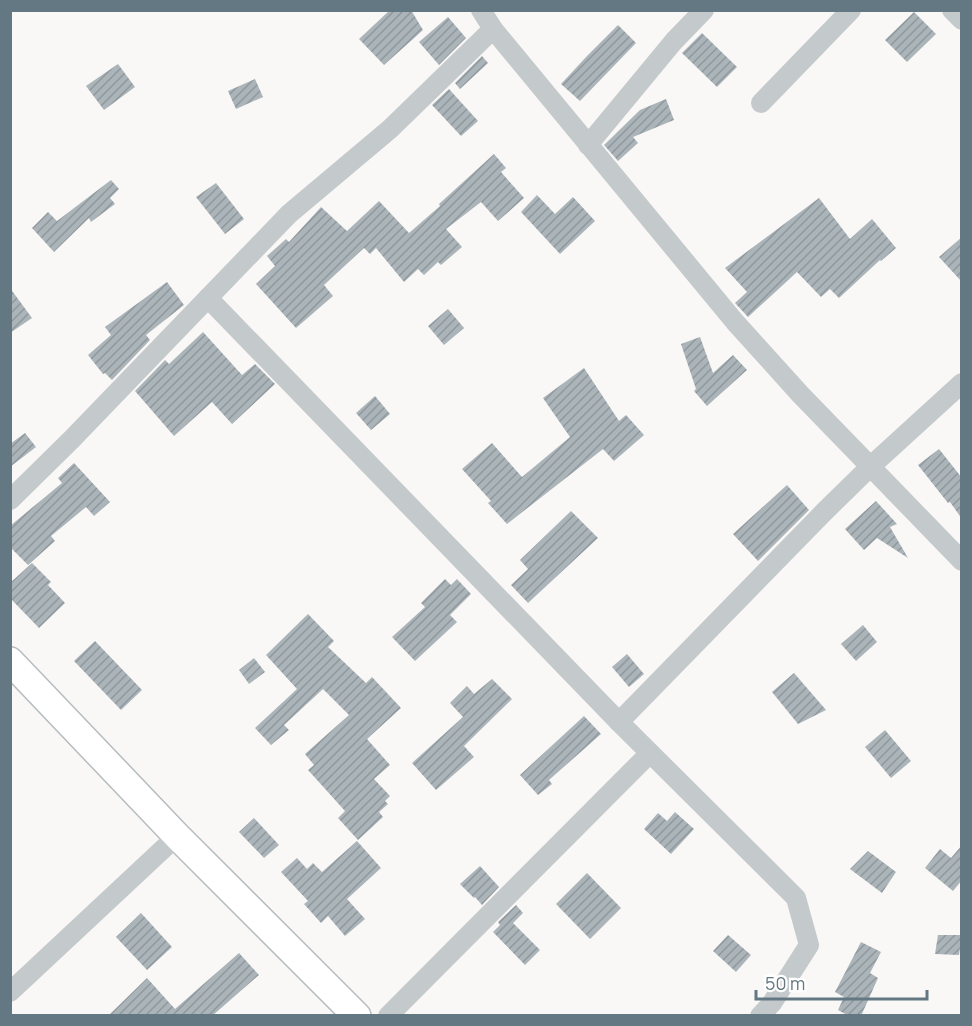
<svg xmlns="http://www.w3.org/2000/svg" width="972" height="1026" viewBox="0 0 972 1026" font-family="Manrope,sans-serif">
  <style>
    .building { fill: url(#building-hatch) }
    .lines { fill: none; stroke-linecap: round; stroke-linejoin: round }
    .secondary-casing { stroke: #b6bdc0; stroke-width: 30 }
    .street { stroke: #c4c9cc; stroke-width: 20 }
    .secondary { stroke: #fff; stroke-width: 27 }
  </style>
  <defs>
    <pattern id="building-hatch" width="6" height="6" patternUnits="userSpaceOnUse" patternTransform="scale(1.5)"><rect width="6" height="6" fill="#abb5b9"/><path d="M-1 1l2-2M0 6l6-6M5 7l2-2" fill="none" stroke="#8f989c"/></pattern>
  </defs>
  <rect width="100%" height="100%" fill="#f9f8f6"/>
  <g class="building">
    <polygon points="390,10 411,10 423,30 384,65 359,39"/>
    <polygon points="914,12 936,34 907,62 885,40"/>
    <polygon points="448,17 466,38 439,65 419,42"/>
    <polygon points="618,25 636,43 580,101 561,84 587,56"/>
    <polygon points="702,33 737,67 717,87 682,53"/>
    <polygon points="482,56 488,63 460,89 455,83"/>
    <polygon points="118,64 135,87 104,110 86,86"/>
    <polygon points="255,79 263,97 236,109 228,91"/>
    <polygon points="449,89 478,121 461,136 432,105"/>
    <polygon points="666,99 674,120 633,137 638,143 618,161 604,145 640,110"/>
    <polygon points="494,154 506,168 501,172 524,198 498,221 481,202 446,229 462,247 441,265 438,262 424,275 418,269 404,282 376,248 370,254 364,248 324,285 333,296 296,328 256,284 275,266 267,256 286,239 289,242 321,207 347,231 379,201 409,233 440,206 439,204"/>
    <polygon points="111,180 119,189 110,198 115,204 91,222 89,218 54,252 32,228 48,212 57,221"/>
    <polygon points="216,183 244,219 225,234 196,197"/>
    <polygon points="537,195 555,214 573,197 595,221 560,254 521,212"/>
    <polygon points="819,198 850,239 872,219 896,248 881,261 880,260 839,298 830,289 821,297 797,272 748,317 735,303 747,292 725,268"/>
    <polygon points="962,237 962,282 939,257"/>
    <polygon points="167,282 184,305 146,335 150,340 112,380 105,373 103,374 88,355 111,335 105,327"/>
    <polygon points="10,288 32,318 10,333"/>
    <polygon points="448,309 464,328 444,345 428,326"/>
    <polygon points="203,332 242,375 255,364 275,384 232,424 212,402 174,436 135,391 165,360 169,364"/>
    <polygon points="700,337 713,373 733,355 747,370 707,406 694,391 696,389 681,344"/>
    <polygon points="584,368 619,421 626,415 644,435 614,461 603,449 507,524 488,503 491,501 462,469 492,443 522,477 570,437 543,398"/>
    <polygon points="375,396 390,414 371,430 356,413"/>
    <polygon points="25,433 36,447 10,467 10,444"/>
    <polygon points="939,449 962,478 962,519 950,502 948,503 918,465"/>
    <polygon points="74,463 110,502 94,516 86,507 51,536 55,541 28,565 10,547 10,526 62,483 58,478"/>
    <polygon points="787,485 809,510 758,561 733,534"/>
    <polygon points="876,501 897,524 890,527 908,558 877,538 864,550 845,529"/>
    <polygon points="571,511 598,538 528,603 511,585 528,569 520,560"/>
    <polygon points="32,563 51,582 48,585 65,603 39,628 10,598 10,583"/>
    <polygon points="445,579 451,585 457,579 471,594 450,615 457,622 415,661 392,637 425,607 421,603"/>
    <polygon points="308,614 334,641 328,647 366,683 372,677 401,708 367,739 390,765 374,779 390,796 385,801 388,804 379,812 383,817 358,840 338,818 345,811 308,770 314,765 305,754 349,715 323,689 284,725 289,730 271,745 255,728 297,689 266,655"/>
    <polygon points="863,625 877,642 856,661 841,644"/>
    <polygon points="95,641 142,690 121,710 74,661"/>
    <polygon points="627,654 644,674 629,687 612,667"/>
    <polygon points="254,658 265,672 249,684 239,670"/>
    <polygon points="794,673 826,710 798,724 772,692"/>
    <polygon points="492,679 512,699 464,746 474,757 436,790 412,763 463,717 450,703 467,686 474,694"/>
    <polygon points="584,716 601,734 549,780 552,784 538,795 520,775"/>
    <polygon points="885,730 911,761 891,778 865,747"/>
    <polygon points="675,812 694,829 671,854 644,829 658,813 667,821"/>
    <polygon points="254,818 279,845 264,858 239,832"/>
    <polygon points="357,841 381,868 347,899 365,919 345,936 328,916 321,923 304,904 308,901 281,872 297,858 307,869 313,863 322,872"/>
    <polygon points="962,845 962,880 953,891 925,868 940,849 951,858"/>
    <polygon points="868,851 896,872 882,893 850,869"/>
    <polygon points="480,866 499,887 482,905 475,897 474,898 460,884"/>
    <polygon points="587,873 621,908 590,939 556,904"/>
    <polygon points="516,905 523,913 513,923 540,950 525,965 493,932 500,925 498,922"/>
    <polygon points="141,913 172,947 147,970 116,937"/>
    <polygon points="728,935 751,955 736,972 713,951"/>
    <polygon points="938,935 962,935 959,955 935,954"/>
    <polygon points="861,942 881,952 870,973 878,978 861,1016 849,1016 838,1010 844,997 835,992"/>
    <polygon points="239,953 259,975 212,1016 108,1016 147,978 175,1009"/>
  </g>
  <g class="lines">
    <g class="secondary-casing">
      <polyline id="secondary" points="10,661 177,836 357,1016"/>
    </g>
    <g class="street">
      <polyline points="481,10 493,29"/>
      <polyline points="952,10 962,20"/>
      <polyline points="761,103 851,10"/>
      <polyline points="588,145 674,41 704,10"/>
      <polyline points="208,298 619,722 796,898 809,945 772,1003 760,1016"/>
      <polyline points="10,500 72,439 289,214 390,129 493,29 735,322 800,394 962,561"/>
      <polyline points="619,722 824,512 871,466 962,383"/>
      <polyline points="10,992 177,836"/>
      <polyline points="388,1016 650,753"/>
    </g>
    <use href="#secondary" class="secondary"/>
  </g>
  <rect width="972" height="1026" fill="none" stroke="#637882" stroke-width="24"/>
  <path d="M756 990v9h171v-9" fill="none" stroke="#637882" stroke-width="3"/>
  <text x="765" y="990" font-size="18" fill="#637882" stroke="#ffffff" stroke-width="4.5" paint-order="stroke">50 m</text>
</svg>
